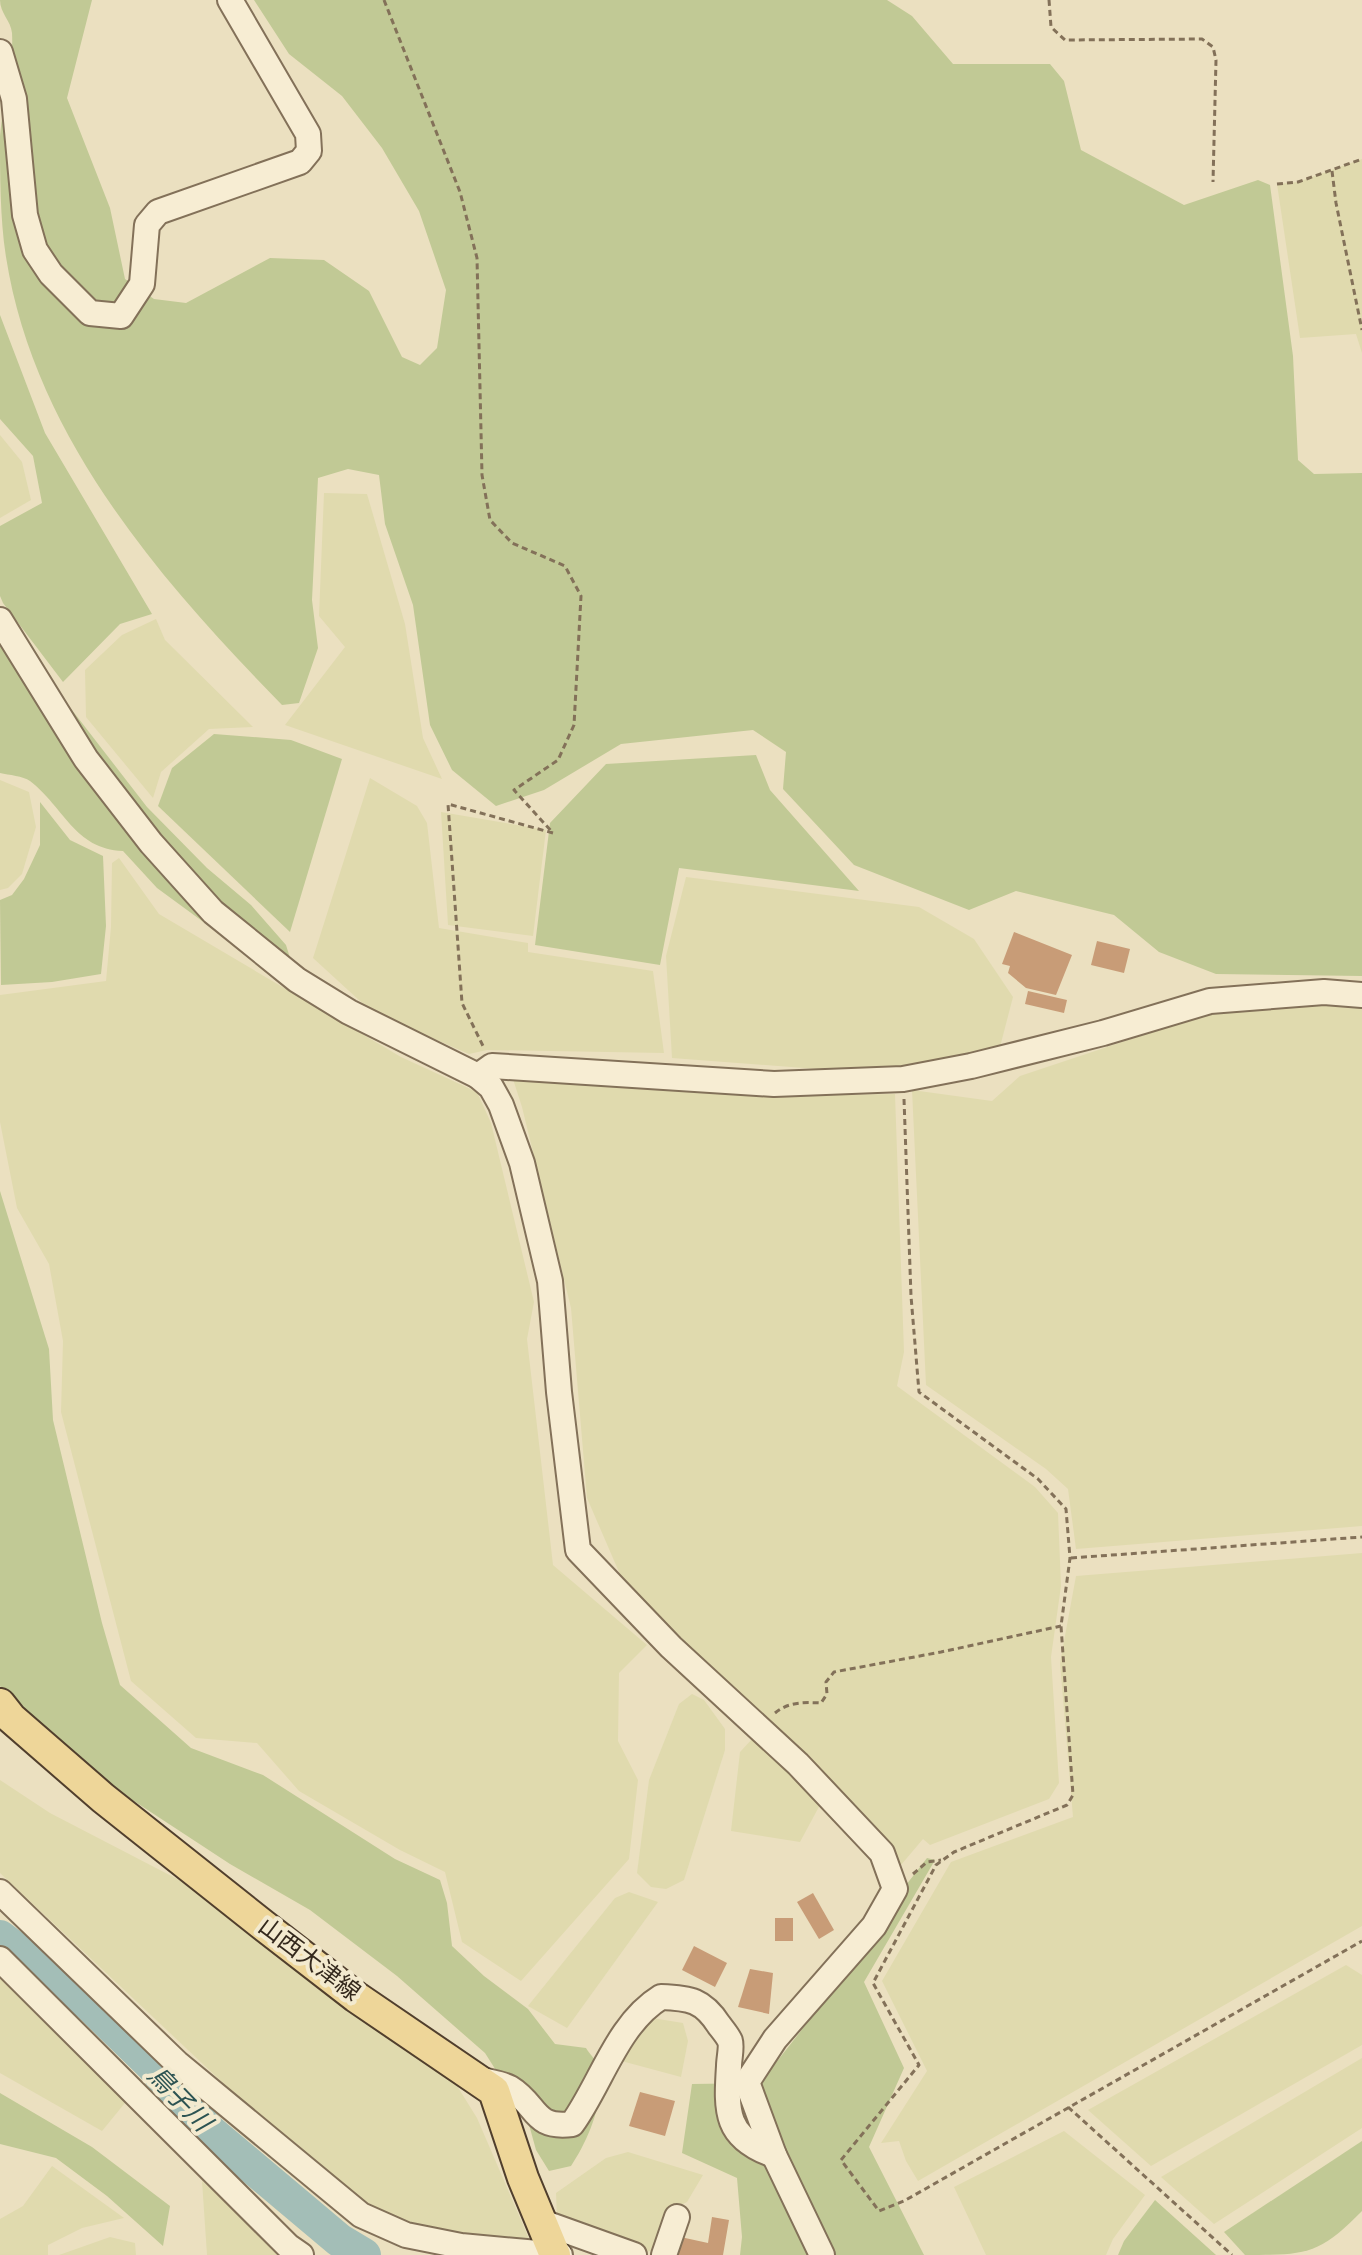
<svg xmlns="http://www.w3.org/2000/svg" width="1362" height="2255" viewBox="0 0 1362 2255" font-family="Spectral,'Noto Sans JP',serif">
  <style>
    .farmland { fill: #e0daae }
    .green { fill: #c1c995 }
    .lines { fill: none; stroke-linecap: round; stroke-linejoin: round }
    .river { stroke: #a3beb7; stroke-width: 34 }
    .building { fill: #c89c77 }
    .minor-casing { stroke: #837159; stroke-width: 28 }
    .major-casing { stroke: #513f2d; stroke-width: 34 }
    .path { stroke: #837159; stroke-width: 3; stroke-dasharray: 6 4; stroke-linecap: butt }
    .minor { stroke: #f7edd3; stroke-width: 24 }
    .major { stroke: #eed699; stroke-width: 30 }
    .labels { text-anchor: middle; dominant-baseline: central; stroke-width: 8; stroke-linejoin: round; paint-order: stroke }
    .street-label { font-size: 24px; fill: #34291d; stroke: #f3eacf }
    .water-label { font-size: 26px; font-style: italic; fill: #2c5352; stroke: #f3eacf }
  </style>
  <rect width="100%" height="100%" fill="#ebe0c0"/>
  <g class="farmland">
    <polygon points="1362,159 1362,353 1356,334 1300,338 1277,184 1298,182"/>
    <polygon points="0,435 22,462 31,500 0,518"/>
    <polygon points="324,493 367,494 405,624 423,738 442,779 285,725 345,647 319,616"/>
    <polygon points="156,619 165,640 253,727 209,729 161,772 153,798 86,717 85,670 122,635"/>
    <polygon points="370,778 417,806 427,823 439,928 528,943 528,952 653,971 664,1053 487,1050 469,1054 372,1012 313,958"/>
    <polygon points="0,780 29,792 36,827 22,874 8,888 0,890"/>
    <polygon points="441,812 546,830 533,936 448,925"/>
    <polygon points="119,858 159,914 401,1057 477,1092 491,1123 534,1302 527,1339 553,1565 647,1645 619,1673 618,1741 638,1780 629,1859 521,1981 462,1942 445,1872 400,1850 299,1791 257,1743 196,1738 131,1681 61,1412 63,1341 49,1264 17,1208 0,1122 0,995 106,981 111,927 112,863"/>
    <polygon points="686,877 919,907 974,939 1013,997 1000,1047 869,1073 672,1058 666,956"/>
    <polygon points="1323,1000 1362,1003 1362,1526 1076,1549 1068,1489 1046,1469 926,1385 912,1090 992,1101 1020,1076 1218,1010"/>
    <polygon points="512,1076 776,1096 895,1094 904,1352 897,1386 1035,1487 1058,1513 1061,1586 1051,1657 1059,1783 1049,1799 930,1845 923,1839 901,1865 622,1579 587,1498 571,1308 522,1107"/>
    <polygon points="1362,1553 1362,1926 918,2181 906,2161 899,2141 881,2143 927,2071 882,1981 951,1862 1073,1817 1060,1663 1076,1576"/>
    <polygon points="692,1694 704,1700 725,1729 725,1750 684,1880 666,1889 651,1887 637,1873 649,1780 679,1704"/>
    <polygon points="753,1738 821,1803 800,1842 731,1831 740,1752"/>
    <polygon points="0,1780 50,1813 210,1896 413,2015 477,2118 533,2248 405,2230 342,2195 0,1873"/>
    <polygon points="629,1892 658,1902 567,2028 528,2006 615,1898"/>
    <polygon points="1346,1965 1362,1975 1362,2045 1151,2166 1088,2110"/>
    <polygon points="0,1977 129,2098 102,2131 0,2073"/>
    <polygon points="652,2018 683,2023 688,2041 681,2077 614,2059"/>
    <polygon points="1362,2058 1362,2128 1214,2224 1161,2177"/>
    <polygon points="1064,2131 1145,2195 1113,2239 1106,2255 986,2255 954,2187"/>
    <polygon points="628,2152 703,2175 687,2202 675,2208 658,2249 646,2252 557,2218 556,2193 606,2158"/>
    <polygon points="52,2166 124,2218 82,2228 48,2245 48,2255 0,2255 0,2219 23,2206"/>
    <polygon points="202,2181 286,2255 207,2255"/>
    <polygon points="110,2237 135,2243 136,2255 59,2255"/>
  </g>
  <g class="green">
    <path d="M0,0H92L67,98L110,208L125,279L154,299L186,303L270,258L324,260L369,291L402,357L420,365L437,348L446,290L419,211L382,148L342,96L289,54L254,0H887L912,16L953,64H1050L1064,81L1081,150L1184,205L1258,180L1270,185L1293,356L1298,460L1314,474L1362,473V976L1216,974L1159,952L1114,915L1016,891L969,910L854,865L783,789L786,752L753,730L621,744L544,790L496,806L452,770L430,725L413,605L385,524L379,475L348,469L318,478L312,600L318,648L299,703L282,705C160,580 34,436 6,257C0,219 0,174 0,136C3,101 14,68 12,33C11,21 0,13 0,0Z"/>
    <polygon points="0,315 45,433 152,614 120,624 63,682 3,603 0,596 0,526 42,503 33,456 0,419"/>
    <path d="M0,617L147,807L207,868L251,905L286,945L291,961L269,970L157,888L123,851C74,849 64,807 30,781C23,776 9,775 0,773Z"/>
    <polygon points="214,734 291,740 342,759 290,932 158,806 172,768"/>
    <polygon points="756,755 770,790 859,891 679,868 660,965 535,945 550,823 606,764"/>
    <polygon points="40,802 70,840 103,856 106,926 101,974 52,982 1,985 0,900 12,895 24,879 40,845"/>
    <path d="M0,1191L49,1349L53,1420L102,1623L120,1685L191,1748L263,1775L395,1859L440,1880L447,1903L452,1946L484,1976L528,2009L555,2044L586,2048C589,2053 595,2059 597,2064C608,2095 588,2141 571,2166L549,2171L536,2150L528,2121L485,2053L397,1976L310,1910L230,1864L79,1765L13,1706L0,1686Z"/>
    <polygon points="927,1858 935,1860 864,1982 904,2068 869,2147 924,2255 740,2255 742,2237 737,2178 682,2153 692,2084 760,2083 866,1948 889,1907"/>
    <polygon points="0,2093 92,2147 170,2206 163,2246 107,2196 56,2158 0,2144"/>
    <path d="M1362,2141V2211C1319,2255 1306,2255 1245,2255L1224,2232Z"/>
    <polygon points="1155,2200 1216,2255 1118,2255 1124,2241"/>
  </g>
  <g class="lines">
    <polyline class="river" points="0,1937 90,2005 152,2065 207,2129 339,2240 364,2255"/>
  </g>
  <g class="building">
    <polygon points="1014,932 1072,955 1056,995 1026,988 1008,973 1010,966 1002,964"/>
    <polygon points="1097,941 1130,949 1124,973 1091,965"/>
    <polygon points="1028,991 1067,1000 1064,1013 1025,1004"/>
    <polygon points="813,1893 834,1930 819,1939 797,1902"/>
    <rect x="775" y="1918" width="18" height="23"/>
    <polygon points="694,1946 727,1963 715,1987 682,1970"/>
    <polygon points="750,1969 773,1973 769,2014 738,2007"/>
    <polygon points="640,2092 675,2101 665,2136 629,2126"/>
    <polygon points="712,2217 729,2220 723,2255 675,2255 682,2241 676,2236 708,2243"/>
  </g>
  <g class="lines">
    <g class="minor-casing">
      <g id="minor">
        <polyline points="0,52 14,99 25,215 35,250 51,274 90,313 121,316 142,284 147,225 158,212 300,162 309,151 308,134 230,0"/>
        <polyline points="0,620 86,759 151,843 213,912 297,980 349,1012 478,1076 491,1087 501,1105 522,1163 550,1281 559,1392 578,1550 671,1647 798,1764 882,1853 895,1889 874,1926 775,2039 747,2082 774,2155 822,2255"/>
        <polyline points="478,1076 492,1066 774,1084 903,1079 971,1066 1103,1033 1210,1001 1324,992 1362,995"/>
        <polyline points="0,1892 177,2063 361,2215 406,2235 461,2246 560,2255"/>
        <polyline points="0,1959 288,2246 301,2255"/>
        <path d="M479,2079C488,2082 501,2083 510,2088C538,2105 532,2129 572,2124C601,2084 617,2024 661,1997C690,1998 703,2000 719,2025C722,2029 728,2036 730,2041C732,2047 729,2059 729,2066C726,2112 725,2138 774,2155"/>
        <polyline points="542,2222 634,2255"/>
        <polyline points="664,2255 677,2217"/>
      </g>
    </g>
    <g class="major-casing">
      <polyline id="major" points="0,1704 11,1718 103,1798 263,1925 356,1997 494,2091 523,2178 555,2255"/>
    </g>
    <g class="path">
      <polyline points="384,0 460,192 477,258 482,475 490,520 512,543 565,566 581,596 574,725 558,760 514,790 553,833 448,804 462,1003 484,1048"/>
      <polyline points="1049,0 1051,27 1065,40 1202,39 1213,47 1216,60 1213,182"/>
      <polyline points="1332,171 1336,203 1362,330"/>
      <polyline points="1277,184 1298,182 1362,159"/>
      <polyline points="904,1099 911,1296 919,1392 1038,1479 1066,1509 1070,1558 1061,1626 1073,1795 1067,1805 954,1852 936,1865 873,1983 919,2065 841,2160 879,2211 904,2201 1362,1941"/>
      <polyline points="1071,1558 1362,1537"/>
      <path d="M775,1713C788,1702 804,1702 821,1703L827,1694L826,1682L834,1672L941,1652L1061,1626"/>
      <polyline points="913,1874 927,1862 941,1860"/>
      <polyline points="1068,2107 1232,2255"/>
    </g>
    <use href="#minor" class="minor"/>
    <use href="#major" class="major"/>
  </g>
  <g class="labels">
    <g class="street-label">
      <text transform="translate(309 1960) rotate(37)">山西大津線</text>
    </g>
    <g class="water-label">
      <text transform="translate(179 2099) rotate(46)">鳥子川</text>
    </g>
  </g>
</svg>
